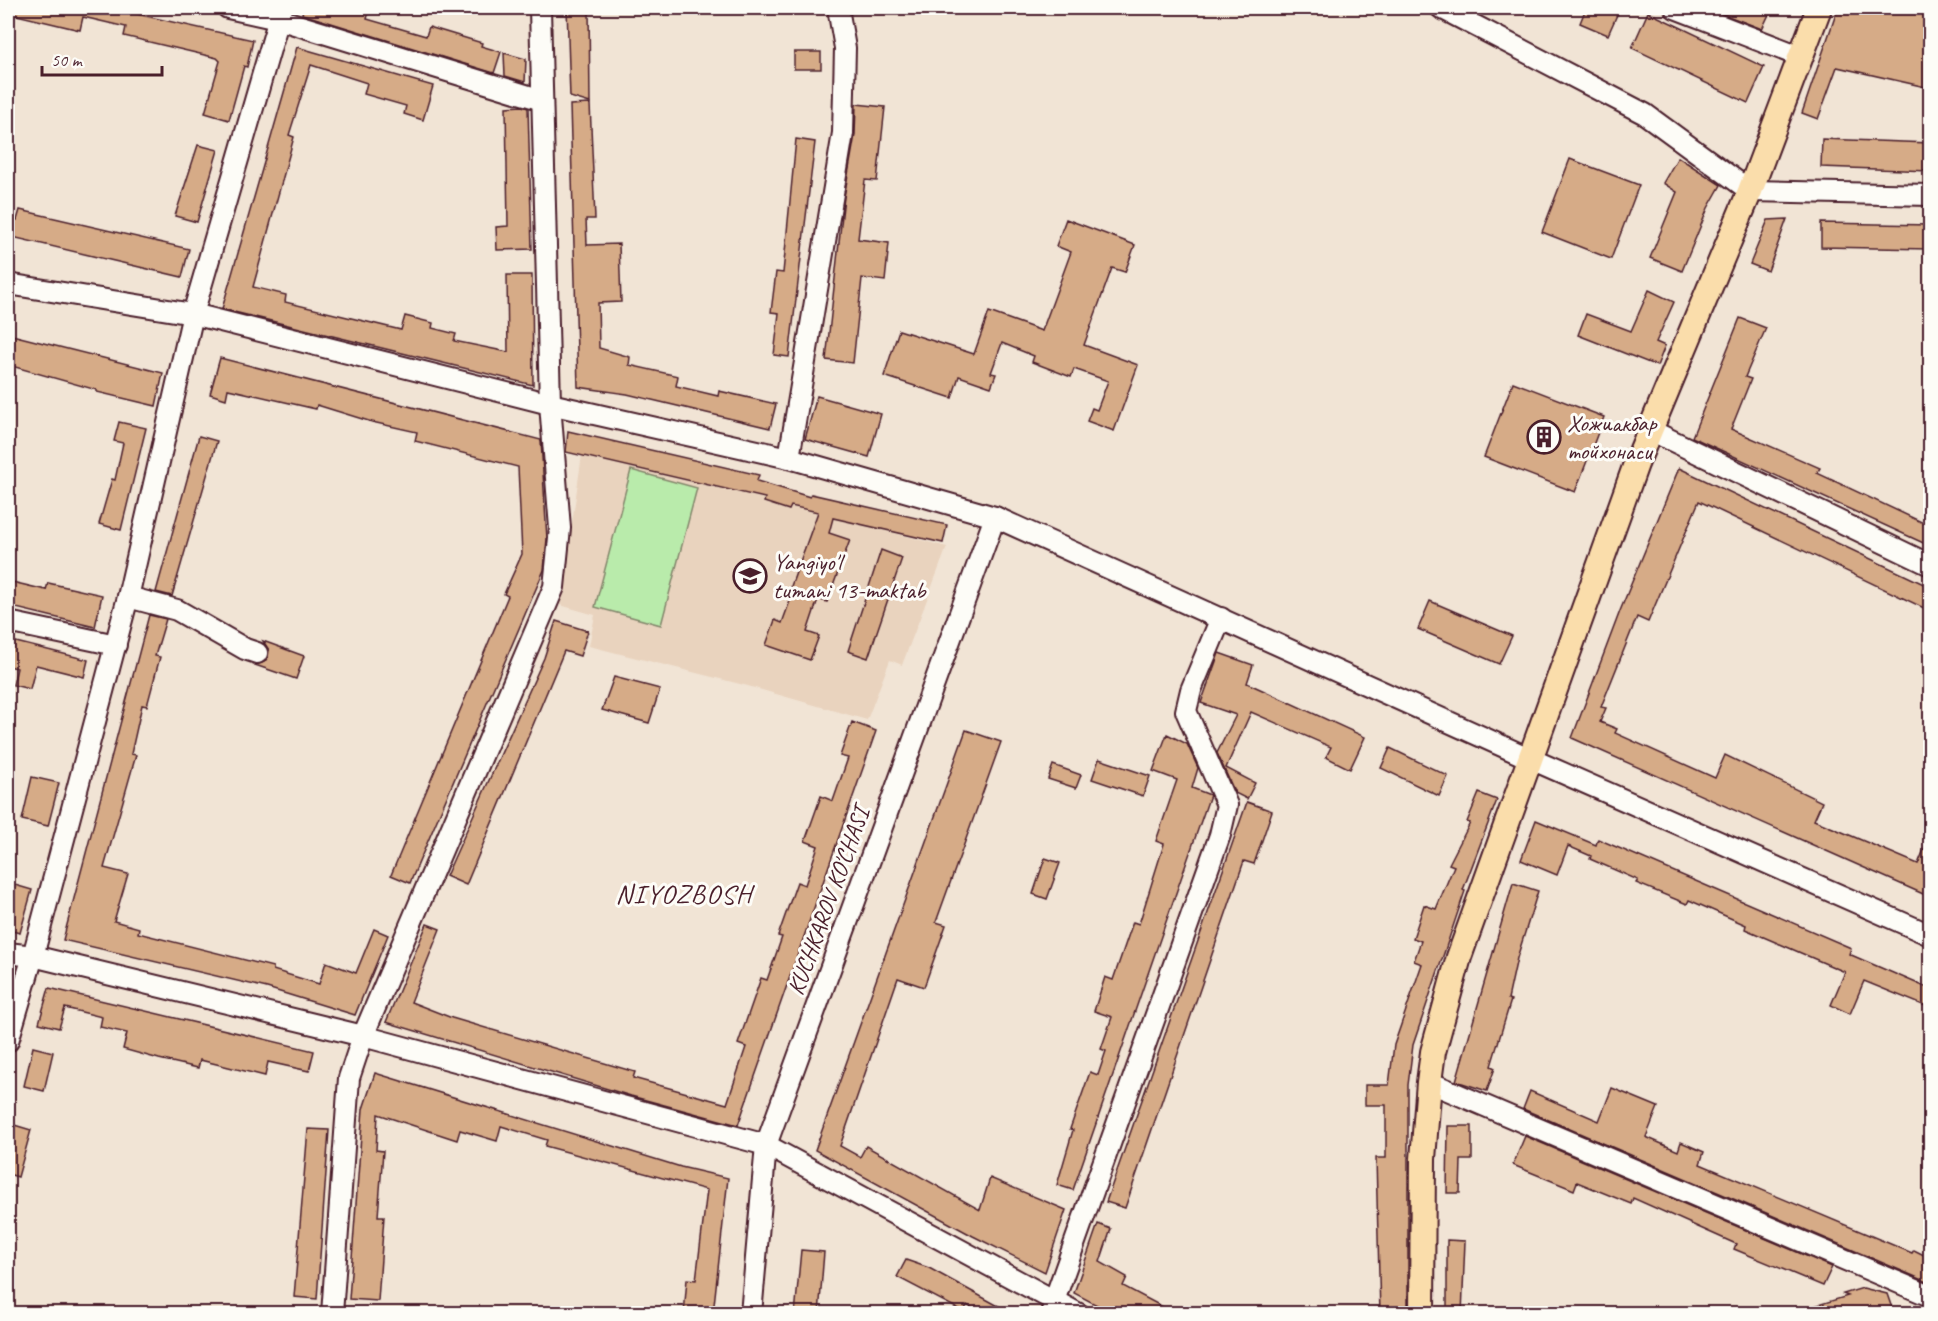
<svg xmlns="http://www.w3.org/2000/svg" width="1938" height="1321" viewBox="0 0 1938 1321" font-family="Caveat,sans-serif">
  <style>
    .built { fill: #e9d3be }
    .green { fill: #b9ebab; stroke: #82856b; stroke-width: 1.5 }
    .building { fill: #d6ab87; stroke: #4a1f2b; stroke-width: 1.5 }
    .lines { fill: none; stroke-linecap: round; stroke-linejoin: round }
    .minor-casing { stroke: #4a1f2b; stroke-width: 24 }
    .major-casing { stroke: #4a1f2b; stroke-width: 28 }
    .minor { stroke: #fdfcf7; stroke-width: 20 }
    .major { stroke: #faddab; stroke-width: 24 }
    .labels { text-anchor: middle; dominant-baseline: central; stroke-width: 6; stroke-linejoin: round; paint-order: stroke }
    .poi-label { font-size: 24px; fill: #4a1f2b; stroke: #fdfcf7; text-anchor: start }
    .street-label { font-size: 24px; fill: #4a1f2b; stroke: #fdfcf7 }
    .quarter-label { font-size: 27px; letter-spacing: 1.5px; fill: #4a1f2b; stroke: #fdfcf7 }
  </style>
  <rect width="100%" height="100%" fill="#f1e4d5"/>
  <filter id="ink" filterUnits="userSpaceOnUse"><feTurbulence type="fractalNoise" baseFrequency=".0167" numOctaves="2"/><feDisplacementMap in="SourceGraphic" scale="12" xChannelSelector="R" yChannelSelector="G"/><feConvolveMatrix kernelMatrix="1 2 1 2 8 2 1 2 1" color-interpolation-filters="sRGB"/></filter>
  <g filter="url(#ink)">
    <polygon class="built" points="582,455 759,497 947,547 902,665 890,660 867,720 748,686 589,646 595,615 560,605"/>
    <polygon class="green" points="631,470 697,488 661,625 595,607"/>
    <g class="building">
      <polygon points="8,8 110,8 253,40 247,67 244,66 229,120 205,113 220,61 217,58 124,36 126,27 83,17 80,30 8,13"/>
      <polygon points="303,8 370,8 367,19 426,36 429,27 482,43 481,46 501,52 494,73 302,14"/>
      <polygon points="567,8 589,8 590,103 570,97"/>
      <polygon points="1586,8 1620,8 1608,35 1580,23"/>
      <polygon points="1707,8 1772,8 1762,29"/>
      <polygon points="1838,8 1930,8 1930,88 1837,67 1818,119 1802,113"/>
      <polygon points="1648,12 1764,67 1748,103 1632,48"/>
      <polygon points="297,47 433,86 423,120 404,114 406,106 364,94 367,83 311,65 289,135 294,137 253,287 286,295 285,302 401,330 405,316 433,323 432,328 456,334 454,341 508,352 507,275 532,275 533,385 222,309"/>
      <rect x="794" y="52" width="27" height="17"/>
      <polygon points="504,53 526,59 525,82 505,76"/>
      <polygon points="590,104 595,219 586,219 587,245 619,244 621,302 598,303 599,348 630,357 629,365 678,376 676,386 718,396 719,391 776,404 770,428 627,394 578,387 570,105"/>
      <polygon points="856,104 885,107 877,181 865,180 858,239 889,243 885,281 862,278 853,363 826,360 844,197 855,135"/>
      <polygon points="522,106 528,108 532,249 497,250 496,227 508,226 506,107"/>
      <polygon points="796,139 815,142 789,357 774,355 779,313 771,312 776,272 783,273"/>
      <polygon points="1822,139 1930,143 1930,171 1821,167"/>
      <polygon points="198,145 218,150 197,222 175,216"/>
      <polygon points="1678,157 1721,185 1708,208 1682,271 1650,258 1677,192 1663,183"/>
      <polygon points="1570,159 1639,185 1611,259 1542,232"/>
      <polygon points="20,210 189,249 182,277 8,236 8,218 17,220"/>
      <polygon points="1066,219 1135,245 1125,272 1112,268 1084,345 1138,365 1114,431 1087,421 1092,408 1097,410 1108,381 1074,369 1071,377 1032,362 1034,356 1002,343 991,373 996,374 991,387 959,376 952,398 884,376 899,330 974,354 989,312 1042,331 1071,252 1056,246"/>
      <polygon points="1787,219 1768,271 1750,264 1768,220"/>
      <polygon points="1821,223 1930,225 1930,249 1821,247"/>
      <polygon points="1649,290 1674,302 1656,342 1665,346 1657,366 1578,335 1586,314 1631,331"/>
      <polygon points="1740,318 1766,328 1745,377 1751,379 1731,429 1820,468 1817,473 1930,526 1930,546 1692,437"/>
      <polygon points="8,334 163,373 156,406 97,392 97,390 8,365"/>
      <polygon points="220,358 541,440 547,539 544,570 410,883 391,875 508,596 504,594 522,554 518,467 415,441 417,432 372,422 317,405 316,409 228,389 226,399 210,394"/>
      <polygon points="1513,382 1604,417 1575,492 1484,457"/>
      <polygon points="817,396 881,414 869,457 805,439"/>
      <polygon points="119,422 146,428 121,530 99,524 112,479 115,480 123,443 114,441"/>
      <polygon points="568,431 759,475 757,481 810,497 811,494 947,525 943,543 833,518 829,533 850,540 827,602 818,599 807,632 819,636 810,660 766,645 775,620 782,623 794,590 790,589 818,512 791,506 789,510 764,502 765,498 566,452"/>
      <polygon points="199,436 217,441 172,596 156,592"/>
      <polygon points="1679,468 1930,587 1930,599 1926,609 1699,501 1648,622 1637,617 1601,707 1606,708 1600,722 1617,729 1615,733 1715,778 1725,755 1822,802 1814,820 1918,864 1930,835 1930,897 1572,738 1620,611"/>
      <polygon points="881,550 902,558 868,658 848,651"/>
      <polygon points="8,581 46,590 48,583 102,595 95,627 8,606"/>
      <polygon points="1430,601 1512,636 1499,664 1418,629"/>
      <polygon points="149,615 166,619 155,656 160,657 147,706 142,705 131,754 136,755 104,868 128,874 114,921 139,928 138,933 273,967 273,970 319,984 326,962 356,973 374,929 388,935 355,1015 267,988 63,940"/>
      <polygon points="556,621 588,631 580,656 564,651 466,885 446,876 544,658"/>
      <polygon points="8,640 88,660 84,677 36,665 30,689 13,685 17,668 8,666"/>
      <polygon points="263,641 304,656 296,679 255,665 264,662 268,657 269,650"/>
      <polygon points="1219,653 1253,665 1247,683 1365,737 1350,769 1326,757 1331,747 1251,712 1226,768 1255,783 1247,799 1235,793 1217,753 1236,715 1201,703"/>
      <polygon points="614,677 660,689 649,723 602,710"/>
      <polygon points="852,722 876,731 738,1125 631,1096 386,1022 427,924 440,929 411,1002 452,1018 635,1072 633,1078 727,1104 746,1047 738,1044 761,978 767,980 782,937 778,936 797,882 805,885 818,846 805,841 821,796 833,801 848,758 840,756"/>
      <polygon points="966,730 1001,742 936,922 946,925 924,987 898,978 840,1146 860,1157 866,1146 980,1210 990,1178 1066,1210 1045,1272 973,1236 815,1150"/>
      <polygon points="1167,734 1187,744 1198,768 1192,788 1210,795 1073,1190 1057,1185 1073,1130 1070,1129 1090,1072 1098,1075 1106,1051 1101,1049 1112,1017 1094,1011 1105,977 1113,980 1133,922 1139,924 1164,844 1156,841 1177,780 1153,771"/>
      <polygon points="1390,748 1448,776 1439,796 1381,768"/>
      <polygon points="1099,759 1150,776 1143,796 1092,779"/>
      <polygon points="1053,765 1081,775 1076,788 1048,779"/>
      <polygon points="32,777 59,783 48,826 22,820"/>
      <polygon points="1479,793 1497,800 1463,890 1465,891 1413,1045 1408,1085 1408,1314 1380,1314 1376,1158 1386,1158 1386,1105 1365,1105 1365,1085 1389,1085 1394,1045 1422,964 1414,961 1421,941 1413,938 1424,905 1436,909 1454,866 1449,864 1470,823 1467,822"/>
      <polygon points="1247,802 1272,811 1254,864 1244,861 1125,1208 1106,1202"/>
      <polygon points="1536,820 1596,845 1598,839 1851,948 1849,954 1930,989 1930,1008 1864,981 1850,1014 1831,1005 1845,972 1745,929 1746,925 1689,900 1687,904 1636,883 1638,880 1590,859 1591,856 1568,846 1557,875 1521,860"/>
      <polygon points="1045,858 1060,863 1047,899 1033,894"/>
      <polygon points="8,883 32,890 20,933 8,930"/>
      <polygon points="1513,883 1538,891 1517,958 1508,999 1511,1000 1491,1066 1495,1068 1487,1091 1456,1081"/>
      <polygon points="49,988 314,1051 309,1071 268,1062 265,1076 200,1060 198,1068 159,1059 123,1049 127,1033 100,1027 102,1017 65,1008 59,1028 39,1023"/>
      <polygon points="33,1047 53,1052 44,1091 24,1086"/>
      <polygon points="375,1073 681,1167 728,1178 713,1314 684,1314 687,1279 696,1280 707,1190 545,1146 547,1140 501,1126 497,1141 460,1130 457,1140 378,1114 376,1150 383,1151 378,1216 384,1216 378,1301 349,1299 363,1109"/>
      <polygon points="1612,1088 1658,1107 1646,1137 1678,1151 1681,1142 1704,1152 1700,1164 1912,1253 1914,1250 1930,1258 1930,1283 1523,1109 1530,1091 1599,1121"/>
      <polygon points="11,1124 31,1130 18,1177 8,1174 8,1137"/>
      <polygon points="1448,1126 1472,1126 1472,1160 1461,1160 1460,1193 1447,1193"/>
      <polygon points="308,1129 329,1130 317,1299 294,1297"/>
      <polygon points="1525,1136 1832,1267 1823,1286 1734,1249 1736,1244 1633,1198 1631,1204 1577,1182 1574,1190 1513,1165"/>
      <polygon points="1098,1224 1111,1229 1100,1262 1127,1277 1123,1286 1176,1314 1114,1314 1074,1293"/>
      <polygon points="1447,1240 1465,1241 1462,1314 1447,1314"/>
      <polygon points="801,1250 824,1252 819,1314 795,1314"/>
      <polygon points="906,1260 929,1268 1013,1314 983,1314 967,1305 964,1312 897,1277"/>
      <polygon points="1863,1288 1887,1294 1894,1314 1801,1314 1801,1310 1848,1296 1843,1294"/>
    </g>
    <g class="lines">
      <g class="minor-casing">
        <g id="minor">
          <polyline points="228,8 278,19 542,100"/>
          <polyline points="1441,8 1645,114 1750,191 1930,195"/>
          <polyline points="1675,8 1802,57"/>
          <polyline points="8,284 193,314 550,404 789,458 995,517 1531,759 1930,935"/>
          <polyline points="1650,430 1930,565"/>
          <polyline points="789,458 843,133 845,48 838,8"/>
          <polyline points="128,597 177,610 245,649 257,653"/>
          <polyline points="8,622 116,645"/>
          <polyline points="8,953 33,956 363,1036 766,1145 1079,1314"/>
          <polyline points="8,1041 33,956 128,597 193,314 282,8"/>
          <polyline points="1429,1082 1930,1296"/>
          <polyline points="332,1314 349,1078 363,1036 554,587 560,528 550,404 540,8"/>
          <polyline points="751,1314 766,1145 995,517"/>
          <polyline points="1053,1314 1054,1301 1220,835 1227,805 1186,711 1191,690 1221,618"/>
        </g>
      </g>
      <g class="major-casing">
        <polyline id="major" points="1422,1314 1423,1159 1429,1082 1433,1052 1459,957 1636,464 1750,191 1819,8"/>
      </g>
      <use href="#minor" class="minor"/>
      <use href="#major" class="major"/>
    </g>
  </g>
  <defs>
    <g id="building-ring" transform="scale(1.725)"><circle r="9.5" fill="#fdfcf7" stroke="#4a1f2b" stroke-width="1.5"/><path d="M-4-6H4V6H1V3H-1V6H-4ZM-2.5-4.3h1.7v1.8h-1.7ZM.8-4.3h1.7v1.8H.8ZM-2.5-1h1.7V.8h-1.7ZM.8-1h1.7V.8H.8Z" fill="#4a1f2b"/></g>
    <g id="school-ring" transform="scale(1.725)"><circle r="9.5" fill="#fdfcf7" stroke="#4a1f2b" stroke-width="1.5"/><path d="M0-5L7-2L0 1L-7-2ZM-4 1L0 2.5L4 1V4Q0 6-4 4Z" fill="#4a1f2b"/></g>
  </defs>
  <g fill-rule="evenodd">
    <use href="#building-ring" x="1544" y="437"/>
    <use href="#school-ring" x="750" y="576"/>
  </g>
  <g class="labels">
    <g class="poi-label">
      <text x="1567" y="423">Хожиакбар<tspan x="1567" dy="28">тойхонаси</tspan></text>
      <text x="773" y="562">Yangiyo'l<tspan x="773" dy="28">tumani 13-maktab</tspan></text>
    </g>
    <g class="street-label">
      <text transform="translate(828 901) rotate(-70)">KUCHKAROV KO'CHASI</text>
    </g>
    <g class="quarter-label">
      <text x="684" y="894">NIYOZBOSH</text>
    </g>
  </g>
  <rect width="1938" height="1321" fill="none" stroke="#fdfcf7" stroke-width="30"/>
  <rect x="15" y="15" width="1908" height="1291" fill="none" stroke="#4a1f2b" stroke-width="2" filter="url(#ink)"/>
  <path d="M42 66v9h120v-9" fill="none" stroke="#4a1f2b" stroke-width="3"/>
  <text x="51" y="66" font-size="18" fill="#4a1f2b" stroke="#fdfcf7" stroke-width="4.5" paint-order="stroke">50 m</text>
</svg>
